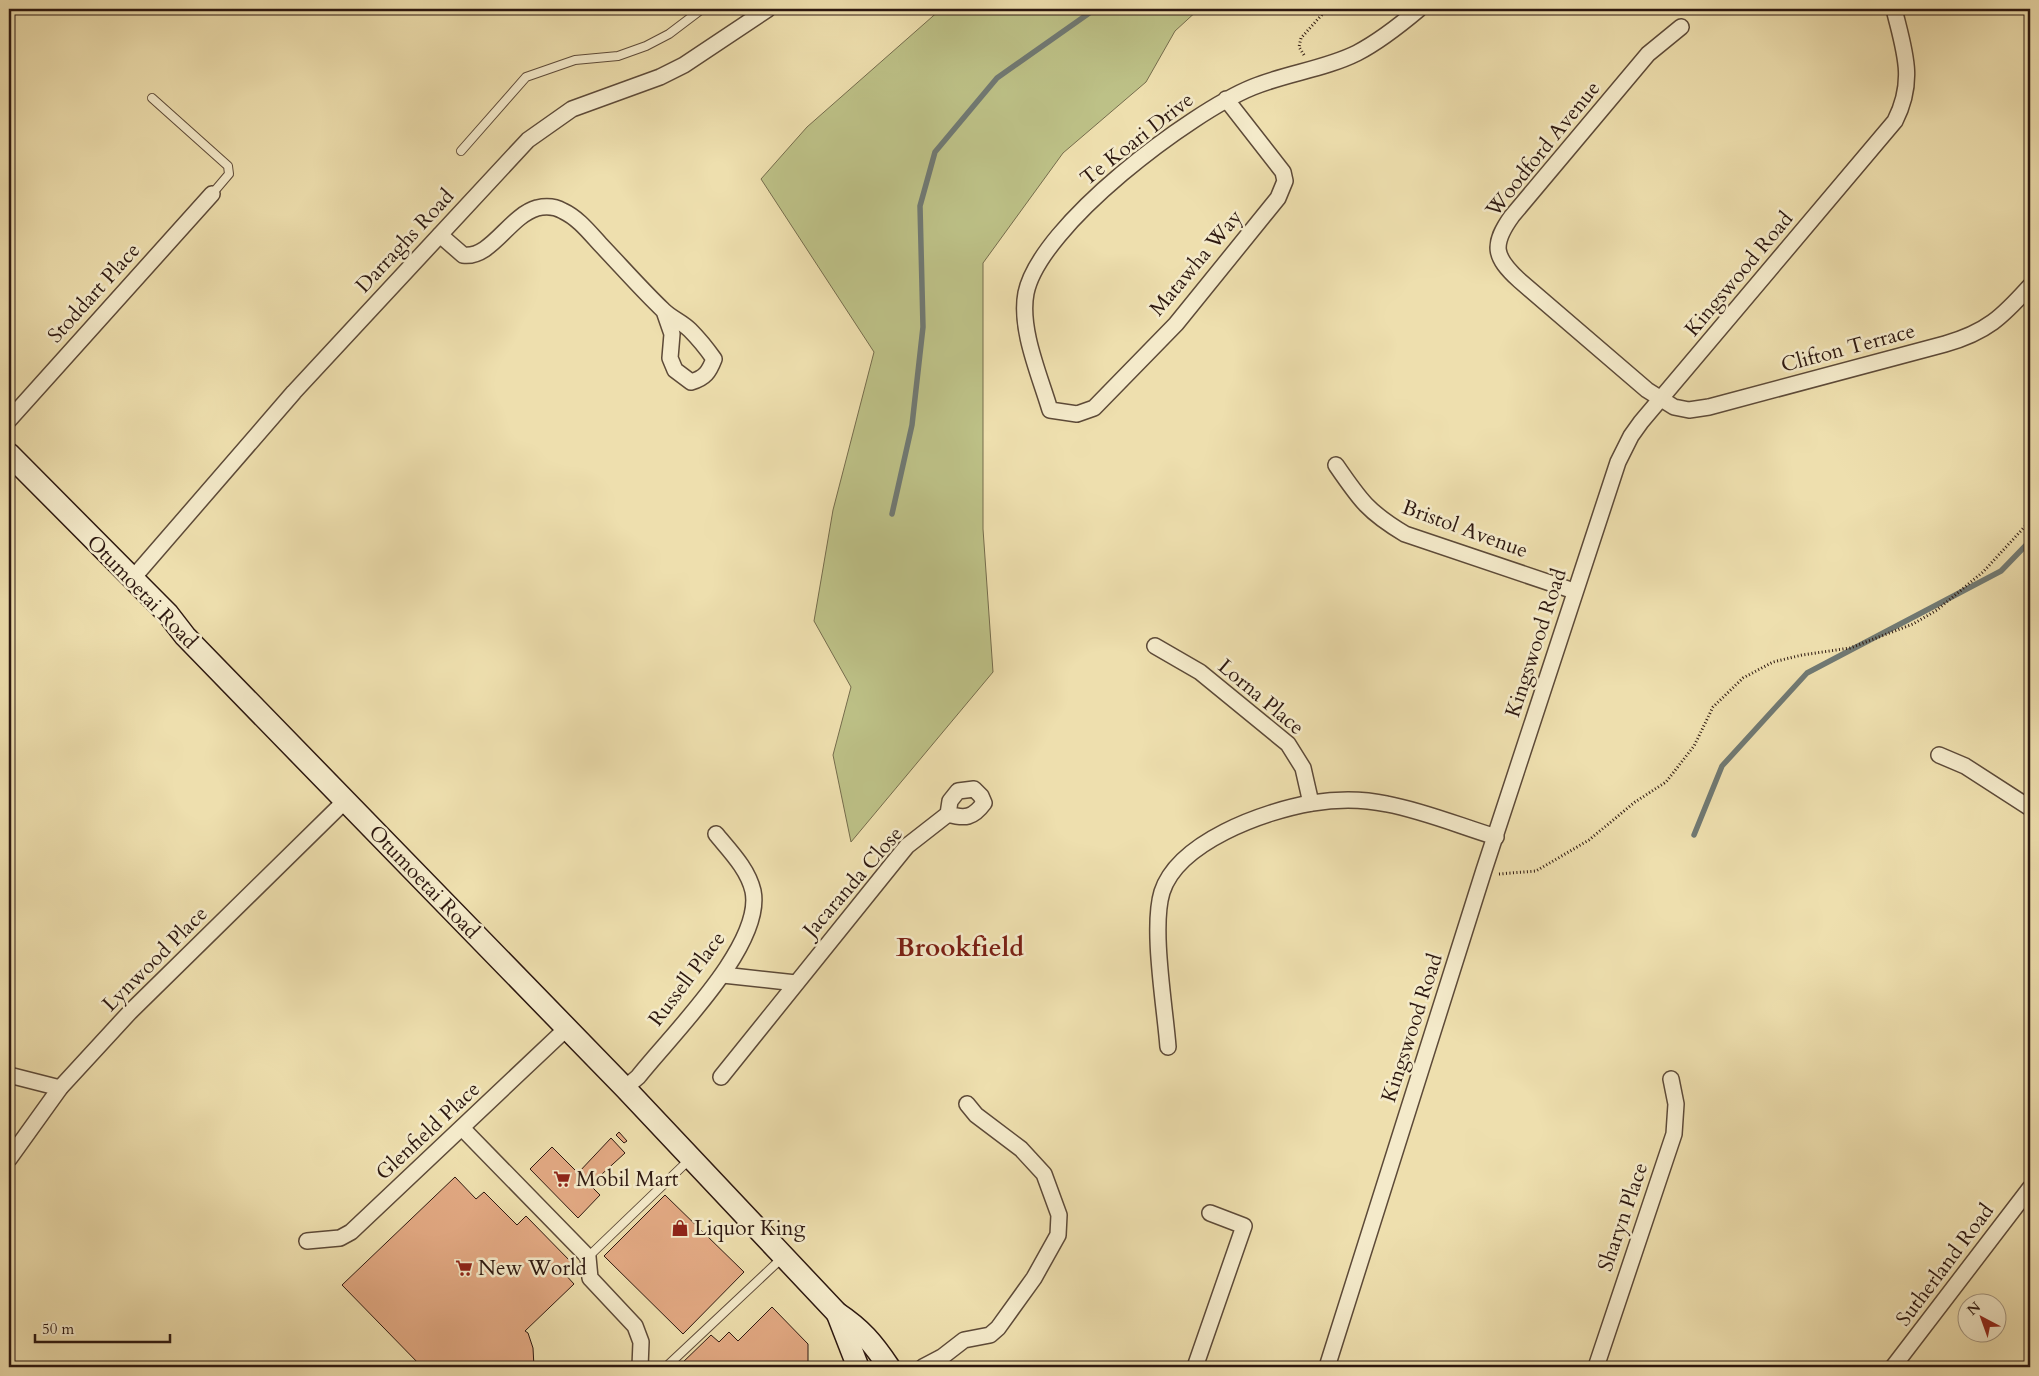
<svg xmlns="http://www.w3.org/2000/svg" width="2039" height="1376" viewBox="0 0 2039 1376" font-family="Cardo,serif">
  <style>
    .green { fill: #bdc187; stroke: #756c4c }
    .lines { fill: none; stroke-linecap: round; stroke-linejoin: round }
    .stream { stroke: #707973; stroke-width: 5.5 }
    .building { fill: #e2a983; stroke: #2d1810 }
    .lane-casing { stroke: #5d4a38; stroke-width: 10 }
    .street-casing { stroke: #5d4a38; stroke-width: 18 }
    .secondary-casing { stroke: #2d1810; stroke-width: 24 }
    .path { stroke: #2d1810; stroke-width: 3; stroke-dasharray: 1 2.5; stroke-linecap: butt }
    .lane { stroke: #f4eaca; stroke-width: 8 }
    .street { stroke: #f4eaca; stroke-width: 15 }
    .secondary { stroke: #f4eaca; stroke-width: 21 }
    .labels { text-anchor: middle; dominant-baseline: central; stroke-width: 5; stroke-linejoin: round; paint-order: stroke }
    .street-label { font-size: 21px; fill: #2d1810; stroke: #f4eaca }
    .poi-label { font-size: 21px; fill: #2d1810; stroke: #f4eaca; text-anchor: start }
    .district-label { font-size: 26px; font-weight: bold; fill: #7a1f14; stroke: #f4eaca }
  </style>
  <rect width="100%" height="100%" fill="#eedfae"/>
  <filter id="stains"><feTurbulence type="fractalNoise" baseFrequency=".004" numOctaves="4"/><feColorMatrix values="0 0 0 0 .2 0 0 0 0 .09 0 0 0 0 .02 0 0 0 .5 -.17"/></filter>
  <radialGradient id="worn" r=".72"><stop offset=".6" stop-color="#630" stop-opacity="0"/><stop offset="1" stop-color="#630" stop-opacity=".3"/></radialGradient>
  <polygon class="green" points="941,9 1199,9 1175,31 1146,82 1063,153 983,263 983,529 993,672 851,842 833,755 851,687 814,621 833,510 874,352 761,179 807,127"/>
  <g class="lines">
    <g class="stream">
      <polyline points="892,514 912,425 923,327 920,206 935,152 997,78 1095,9"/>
      <polyline points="1694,835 1722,766 1807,673 2001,571 2030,541"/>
    </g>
  </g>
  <g class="building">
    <polygon points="619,1132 627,1141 624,1143 616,1135"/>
    <polygon points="611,1138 625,1153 590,1185 578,1173"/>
    <polygon points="552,1147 600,1195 578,1218 530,1169"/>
    <polygon points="455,1177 476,1199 484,1192 517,1225 526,1216 572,1263 563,1272 574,1284 525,1331 528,1333 533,1348 534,1367 422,1367 342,1285"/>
    <polygon points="665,1195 744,1272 683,1334 604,1256"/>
    <polygon points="772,1307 808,1344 808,1361 801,1367 678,1367 711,1335 719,1342 729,1332 738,1341"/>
  </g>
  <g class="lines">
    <g class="lane-casing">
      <g id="lane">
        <polyline points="152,98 228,166 229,174 212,194"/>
        <polyline points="461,151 526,77 575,60 618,56 646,46 669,34 702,9"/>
        <polyline points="588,1257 689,1160"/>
        <polyline points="666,1367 782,1258"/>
      </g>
    </g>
    <g class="street-casing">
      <g id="street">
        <path d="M1681,27L1648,54L1512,216C1491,245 1494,257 1519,280L1647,390L1674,407L1689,410L1709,407L1945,344C1987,332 2002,317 2030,286"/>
        <path d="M1226,99L1283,172L1285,181L1278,198L1176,324L1094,408L1077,414L1050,410C1040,376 1019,329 1026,293C1040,225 1191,112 1253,87C1287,73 1325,69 1357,53C1380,41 1400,25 1419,9"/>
        <path d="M440,235L463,255C491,259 509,216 537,208C546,206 556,207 563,211C578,218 589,232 600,244C621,266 641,289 663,310C671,318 682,322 690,330C699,339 707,349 714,359C709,372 705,378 691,382L675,370L670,358L672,334L664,311"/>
        <polyline points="9,420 212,194"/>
        <path d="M1336,465C1360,500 1368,512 1405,534L1574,591"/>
        <polyline points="133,578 294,392 528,140 572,109 660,77 684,65 768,9"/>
        <polyline points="1155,646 1200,672 1288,744 1303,768 1311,803"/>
        <polyline points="1939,755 1965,766 2030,808"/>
        <polyline points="723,975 796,983"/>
        <path d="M1168,1047C1165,1007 1151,928 1162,892C1178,842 1264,811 1312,803C1336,799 1364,799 1387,804C1424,811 1460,826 1496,837"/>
        <polyline points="9,1075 60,1088"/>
        <path d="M721,1077L894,862L907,846L948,814L950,801L958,791L974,789L981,796L984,803C973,818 965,819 948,814"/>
        <path d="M625,1088L638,1077C671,1035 764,945 753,891C748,869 730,851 716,834"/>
        <polyline points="462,1128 588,1257 590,1278 635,1326 641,1342 640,1367"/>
        <polyline points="9,1159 60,1088 130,1012 345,801"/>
        <polyline points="307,1241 340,1238 351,1232 567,1028"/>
        <polyline points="923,1367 942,1357 964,1340 990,1335 998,1328 1034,1278 1058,1235 1059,1215 1044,1174 1021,1149 976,1115 967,1104"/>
        <polyline points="1195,1367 1244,1226 1210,1213"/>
        <path d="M1327,1367L1484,870L1618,462L1631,436L1641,422L1895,121C1916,80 1904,50 1894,9"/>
        <polyline points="1596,1367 1674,1134 1676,1104 1671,1079"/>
        <polyline points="1893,1367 2030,1188"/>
      </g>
    </g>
    <g class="secondary-casing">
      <g id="secondary">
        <path d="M9,454L168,614L185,636L625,1088L837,1313C861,1329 873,1343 889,1367"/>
        <polyline points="837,1313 858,1367"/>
      </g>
    </g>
    <g class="path">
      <polyline points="1304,55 1299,47 1301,38 1327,9"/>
      <polyline points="1499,874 1536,871 1589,840 1635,802 1666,782 1694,746 1713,707 1743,678 1773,662 1802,655 1850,648 1913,624 1937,610 1983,572 2030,521"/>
    </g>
    <use href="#lane" class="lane"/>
    <use href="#street" class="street"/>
    <use href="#secondary" class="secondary"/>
  </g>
  <defs>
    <g id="supermarket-bare" transform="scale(1.35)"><path d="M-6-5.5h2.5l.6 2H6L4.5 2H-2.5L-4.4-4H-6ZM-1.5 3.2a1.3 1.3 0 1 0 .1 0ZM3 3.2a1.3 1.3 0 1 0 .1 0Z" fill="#8f2418" stroke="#f4eaca" stroke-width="2.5" paint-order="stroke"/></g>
    <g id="shop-bare" transform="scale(1.35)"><path d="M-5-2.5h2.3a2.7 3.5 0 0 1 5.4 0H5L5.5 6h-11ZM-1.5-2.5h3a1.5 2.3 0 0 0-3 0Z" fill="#8f2418" stroke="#f4eaca" stroke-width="2.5" paint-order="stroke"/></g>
  </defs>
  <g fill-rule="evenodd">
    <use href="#supermarket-bare" x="562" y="1179"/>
    <use href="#shop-bare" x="680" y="1228"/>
    <use href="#supermarket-bare" x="464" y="1268"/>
  </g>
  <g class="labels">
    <g class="street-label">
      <text transform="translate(1137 139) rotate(-38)">Te Koari Drive</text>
      <text transform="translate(1543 149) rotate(-51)">Woodford Avenue</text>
      <text transform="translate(405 241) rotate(-47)">Darraghs Road</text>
      <text transform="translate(1196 263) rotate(-50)">Matawha Way</text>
      <text transform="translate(1739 274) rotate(-50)">Kingswood Road</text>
      <text transform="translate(94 293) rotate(-48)">Stoddart Place</text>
      <text transform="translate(1848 348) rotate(-15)">Clifton Terrace</text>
      <text transform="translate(1465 529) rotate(20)">Bristol Avenue</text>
      <text transform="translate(142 592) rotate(46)">Otumoetai Road</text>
      <text transform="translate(1536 643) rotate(-72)">Kingswood Road</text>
      <text transform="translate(1261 697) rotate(40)">Lorna Place</text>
      <text transform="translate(424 882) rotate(46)">Otumoetai Road</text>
      <text transform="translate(853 882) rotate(-49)">Jacaranda Close</text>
      <text transform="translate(155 959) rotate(-45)">Lynwood Place</text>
      <text transform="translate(687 979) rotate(-53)">Russell Place</text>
      <text transform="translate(1412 1028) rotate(-72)">Kingswood Road</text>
      <text transform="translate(428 1131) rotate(-43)">Glenfield Place</text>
      <text transform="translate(1623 1217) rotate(-71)">Sharyn Place</text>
      <text transform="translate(1945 1265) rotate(-53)">Sutherland Road</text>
    </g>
    <g class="poi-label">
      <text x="576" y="1179">Mobil Mart</text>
      <text x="694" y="1228">Liquor King</text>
      <text x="478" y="1268">New World</text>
    </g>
    <g class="district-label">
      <text x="960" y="947">Brookfield</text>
    </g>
  </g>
  <rect width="2039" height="1376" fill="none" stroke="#eedfae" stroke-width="30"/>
  <rect x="10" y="10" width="2019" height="1356" fill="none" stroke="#2d1810" stroke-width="2.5"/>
  <rect x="15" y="15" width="2009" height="1346" fill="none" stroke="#2d1810"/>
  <g transform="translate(1982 1318) rotate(319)"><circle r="24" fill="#f4eaca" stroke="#a49680"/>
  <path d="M0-4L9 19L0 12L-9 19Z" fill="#8f2418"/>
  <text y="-8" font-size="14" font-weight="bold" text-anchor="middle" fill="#2d1810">N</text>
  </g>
  <path d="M35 1334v8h135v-8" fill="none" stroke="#2d1810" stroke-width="2.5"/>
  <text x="42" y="1334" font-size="15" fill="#2d1810" stroke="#f4eaca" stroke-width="4" paint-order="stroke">50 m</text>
  <rect width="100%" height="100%" filter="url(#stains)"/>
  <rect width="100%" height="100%" fill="url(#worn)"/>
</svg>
